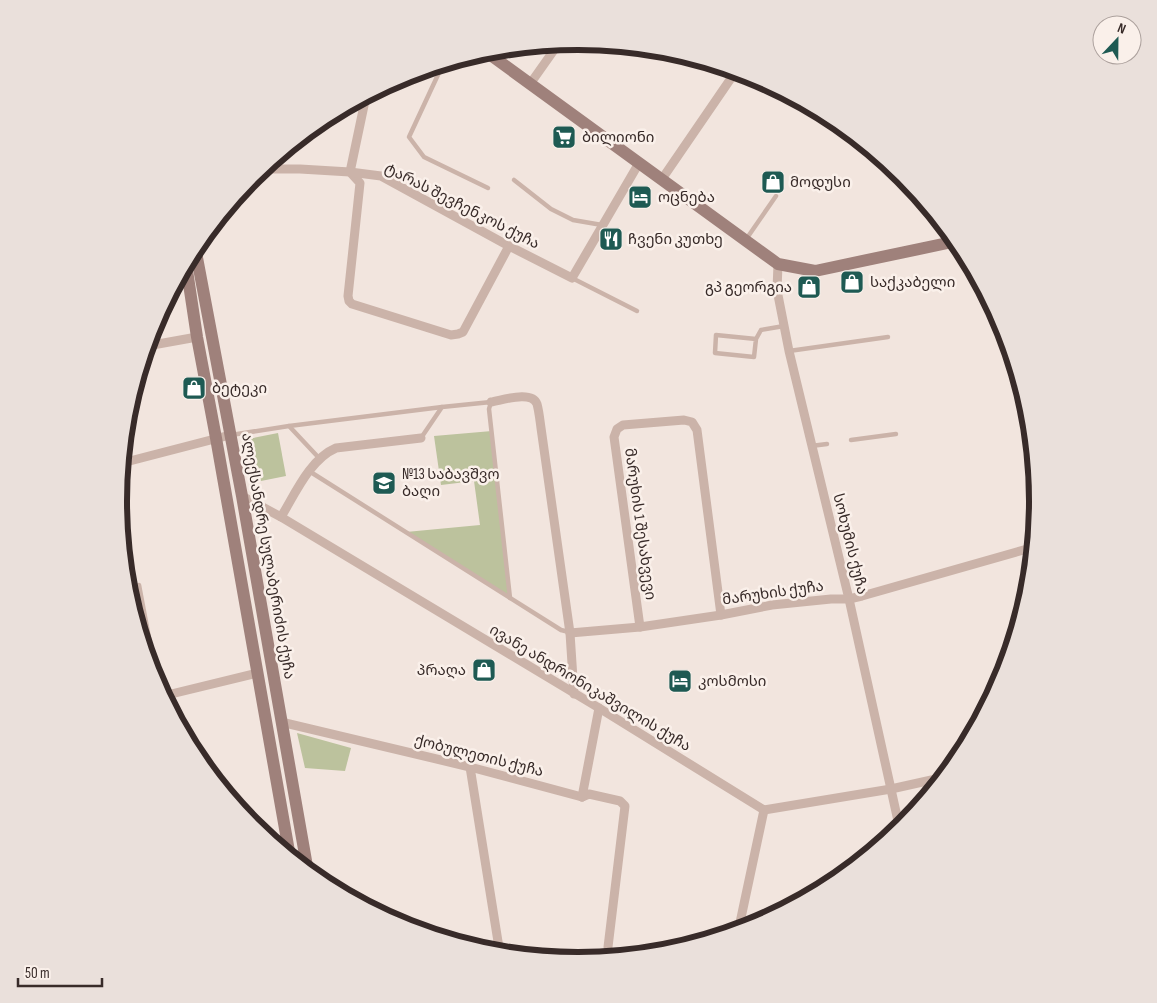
<svg xmlns="http://www.w3.org/2000/svg" width="1157" height="1003" viewBox="0 0 1157 1003" font-family="'Sofia Sans Condensed','Noto Sans Georgian',sans-serif">
  <style>
    .green { fill: #bcc29d }
    .lines { fill: none; stroke-linecap: round; stroke-linejoin: round }
    .lane { stroke: #cbb3a9; stroke-width: 4.5 }
    .street { stroke: #cbb3a9; stroke-width: 9 }
    .secondary { stroke: #9f817b; stroke-width: 12 }
    .labels { text-anchor: middle; dominant-baseline: central; stroke-width: 5; stroke-linejoin: round; paint-order: stroke }
    .poi-label { font-size: 15px; fill: #382b29; stroke: #faf0ea; text-anchor: start }
    .street-label { font-size: 15px; fill: #382b29; stroke: #faf0ea }
    .rim { fill: none; stroke: #382b29; stroke-width: 6 }
  </style>
  <rect width="100%" height="100%" fill="#f2e5de"/>
  <g class="green">
    <polygon points="492,431 510,598 406,532 480,525 474,481 441,485 434,436"/>
    <polygon points="278,433 286,476 256,482 248,439"/>
    <polygon points="297,733 351,748 345,771 305,768"/>
  </g>
  <g class="lines">
    <g class="lane">
      <polyline points="443,64 409,137 424,157 488,188"/>
      <polyline points="514,180 551,209 573,220 602,225"/>
      <polyline points="747,238 776,196"/>
      <polyline points="572,278 637,311"/>
      <polyline points="756,339 716,335 715,353 754,357 756,339 761,330 784,326"/>
      <polyline points="789,351 888,337"/>
      <polyline points="289,426 442,407"/>
      <polyline points="231,435 289,426 319,458"/>
      <polyline points="421,438 442,407 491,402 489,409 510,598"/>
      <polyline points="851,440 896,434"/>
      <polyline points="811,446 827,444"/>
      <polyline points="309,471 561,630 569,632"/>
      <polyline points="139,585 158,686"/>
    </g>
    <g class="street">
      <polyline points="530,84 559,43"/>
      <polyline points="366,96 350,172 360,183 348,296 349,301 352,304 451,335 458,334 463,332 509,246"/>
      <polyline points="261,169 300,169 350,172 381,176 509,246 572,278 639,163"/>
      <polyline points="662,179 736,71"/>
      <polyline points="778,264 777,290 789,351 849,599 900,830"/>
      <polyline points="147,346 197,337"/>
      <path d="M491,402C503,400 532,390 537,404C539,411 540,421 541,428L570,633L574,694"/>
      <polyline points="122,463 230,435"/>
      <polyline points="242,496 281,517 599,708 764,810 891,789 945,777"/>
      <path d="M281,517C295,494 310,459 336,448L421,438"/>
      <polyline points="640,627 614,437 617,429 623,425 684,420 692,422 697,430 721,615"/>
      <polyline points="570,633 640,627 721,615 772,605 831,599 849,599 862,596 1034,547"/>
      <polyline points="163,696 257,673"/>
      <polyline points="281,722 470,767 582,797"/>
      <polyline points="470,767 500,954"/>
      <polyline points="582,797 589,794 620,801 625,806 608,947"/>
      <polyline points="582,797 599,708"/>
      <polyline points="738,932 764,810"/>
    </g>
    <g class="secondary">
      <polyline points="485,51 778,264 815,271 957,241"/>
      <polyline points="195,247 242,496 308,872"/>
      <polyline points="186,264 197,337 216,438 290,857"/>
    </g>
  </g>
  <defs>
    <g id="supermarket-square" transform="scale(1.25)"><rect x="-9" y="-9" width="18" height="18" rx="4" fill="#1e5a53" stroke="#faf0ea"/><path d="M-6-5.5h2.5l.6 2H6L4.5 2H-2.5L-4.4-4H-6ZM-1.5 3.2a1.3 1.3 0 1 0 .1 0ZM3 3.2a1.3 1.3 0 1 0 .1 0Z" fill="#fff"/></g>
    <g id="shop-square" transform="scale(1.25)"><rect x="-9" y="-9" width="18" height="18" rx="4" fill="#1e5a53" stroke="#faf0ea"/><path d="M-5-2.5h2.3a2.7 3.5 0 0 1 5.4 0H5L5.5 6h-11ZM-1.5-2.5h3a1.5 2.3 0 0 0-3 0Z" fill="#fff"/></g>
    <g id="hotel-square" transform="scale(1.25)"><rect x="-9" y="-9" width="18" height="18" rx="4" fill="#1e5a53" stroke="#faf0ea"/><path d="M-6-4.5h1.5V1H6V5H4.5V3h-9V5H-6ZM-4 0a1.8 1.8 0 1 1 3.6 0ZM.5 0V-2.5h3Q6-2.5 6 0Z" fill="#fff"/></g>
    <g id="restaurant-square" transform="scale(1.25)"><rect x="-9" y="-9" width="18" height="18" rx="4" fill="#1e5a53" stroke="#faf0ea"/><path d="M-5-6h1v4h1v-4h1v4h1v-4h1v5L-1.5 .5V6h-2V.5L-5-1ZM5-6V6H3V1.5H1.5Q1.5-4 5-6Z" fill="#fff"/></g>
    <g id="school-square" transform="scale(1.25)"><rect x="-9" y="-9" width="18" height="18" rx="4" fill="#1e5a53" stroke="#faf0ea"/><path d="M0-5L7-2L0 1L-7-2ZM-4 1L0 2.5L4 1V4Q0 6-4 4Z" fill="#fff"/></g>
  </defs>
  <g fill-rule="evenodd">
    <use href="#supermarket-square" x="564" y="137"/>
    <use href="#shop-square" x="773" y="182"/>
    <use href="#hotel-square" x="640" y="197"/>
    <use href="#restaurant-square" x="611" y="239"/>
    <use href="#shop-square" x="852" y="282"/>
    <use href="#shop-square" x="809" y="287"/>
    <use href="#shop-square" x="194" y="388"/>
    <use href="#school-square" x="384" y="483"/>
    <use href="#shop-square" x="484" y="670"/>
    <use href="#hotel-square" x="680" y="681"/>
  </g>
  <g class="labels">
    <g class="poi-label">
      <text x="582" y="137">ბილიონი</text>
      <text x="790" y="182">მოდუსი</text>
      <text x="658" y="197">ოცნება</text>
      <text x="628" y="239">ჩვენი კუთხე</text>
      <text x="870" y="282">საქკაბელი</text>
      <text x="792" y="287" text-anchor="end">გპ გეორგია</text>
      <text x="212" y="388">ბეტეკი</text>
      <text x="402" y="474">№13 საბავშვო<tspan x="402" dy="17">ბაღი</tspan></text>
      <text x="466" y="670" text-anchor="end">პრაღა</text>
      <text x="698" y="681">კოსმოსი</text>
    </g>
    <g class="street-label">
      <text transform="translate(462 206) rotate(27)">ტარას შევჩენკოს ქუჩა</text>
      <text transform="translate(640 524) rotate(82)">მარუხის 1 შესახვევი</text>
      <text transform="translate(850 544) rotate(76)">სოხუმის ქუჩა</text>
      <text transform="translate(268 556) rotate(80)">ალექსანდრე სულაბერიძის ქუჩა</text>
      <text transform="translate(773 593) rotate(-8)">მარუხის ქუჩა</text>
      <text transform="translate(590 688) rotate(31)">ივანე ანდრონიკაშვილის ქუჩა</text>
      <text transform="translate(479 756) rotate(14)">ქობულეთის ქუჩა</text>
    </g>
  </g>
  <path d="M0 0H1157V1003H0ZM127 501a451 451 0 1 1 902 0a451 451 0 1 1-902 0Z" fill="#eae0db" fill-rule="evenodd"/>
  <path class="rim" d="M127 501a451 451 0 1 1 902 0a451 451 0 1 1-902 0Z"/>
  <g transform="translate(1117 40) rotate(22)"><circle r="24" fill="#faf0ea" stroke="#aca19d"/>
  <path d="M0-4L9 19L0 12L-9 19Z" fill="#1e5a53"/>
  <text y="-8" font-size="14" font-weight="bold" text-anchor="middle" fill="#382b29">N</text>
  </g>
  <path d="M18 978v8h84v-8" fill="none" stroke="#382b29" stroke-width="2.5"/>
  <text x="25" y="978" font-size="15" fill="#382b29" stroke="#faf0ea" stroke-width="4" paint-order="stroke">50 m</text>
</svg>
